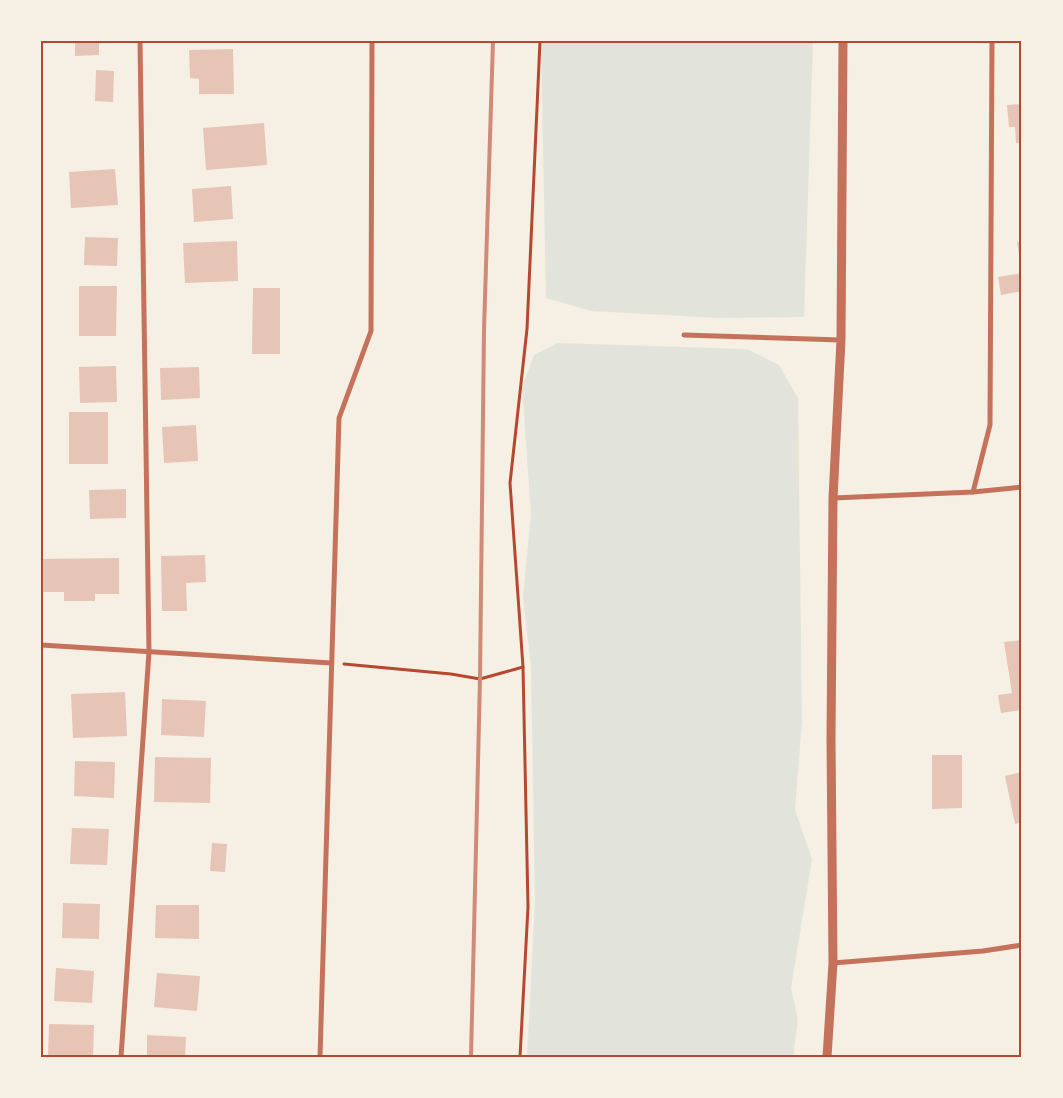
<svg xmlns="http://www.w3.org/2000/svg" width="1063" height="1098" viewBox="0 0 1063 1098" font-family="'Noto Serif',serif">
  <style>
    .green { fill: #e2e4dc }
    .building { fill: #e6c5b7 }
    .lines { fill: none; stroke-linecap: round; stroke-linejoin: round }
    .path { stroke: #b5482f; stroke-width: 3 }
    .minor { stroke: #c5725c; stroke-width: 5 }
    .tertiary { stroke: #c5725c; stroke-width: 9 }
    .rail { stroke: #cf8b77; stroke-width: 4 }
    .neatline { fill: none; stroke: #b5482f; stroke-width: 2 }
  </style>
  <rect width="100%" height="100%" fill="#f6efe4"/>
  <g class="green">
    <polygon points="540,41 813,41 804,317 720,318 591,311 546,298 541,47"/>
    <polygon points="558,343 747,349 779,365 798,398 802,721 795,810 812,859 791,988 798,1020 793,1057 527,1057 535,903 531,667 523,597 531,514 522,387 534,355"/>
  </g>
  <g class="building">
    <polygon points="75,41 99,41 99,55 75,56"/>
    <polygon points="233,49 234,94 199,94 199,79 190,78 189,50"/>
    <polygon points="96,70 114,71 113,102 95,101"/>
    <polygon points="1022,104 1022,143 1016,143 1015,127 1009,127 1007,105"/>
    <polygon points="264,123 267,165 206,170 203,128"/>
    <polygon points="115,169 118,205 71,208 69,172"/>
    <polygon points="231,186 233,219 194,222 192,189"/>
    <polygon points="85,237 118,238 117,266 84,265"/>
    <polygon points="237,241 238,281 185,283 183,243"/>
    <polygon points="1022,241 1022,266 1021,266 1017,242"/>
    <polygon points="1022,273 1022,291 1001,295 998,277"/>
    <polygon points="79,286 117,286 116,336 79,336"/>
    <polygon points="253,288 280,288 280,354 252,354"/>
    <polygon points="116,366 117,402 80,403 79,367"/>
    <polygon points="199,367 200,398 161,400 160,368"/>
    <rect x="69" y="412" width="39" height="52"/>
    <polygon points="196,425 198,461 164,463 162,427"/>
    <polygon points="126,489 126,518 90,519 89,490"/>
    <polygon points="205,555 206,582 186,583 187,611 162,611 161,556"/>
    <polygon points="119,558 119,594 95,594 95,601 64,601 64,592 41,592 41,559"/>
    <polygon points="1022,640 1022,710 1001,713 998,695 1012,693 1004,642"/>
    <polygon points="125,692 127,736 73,738 71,694"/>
    <polygon points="162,699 206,701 204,737 161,735"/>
    <polygon points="932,755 962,755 962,808 932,809"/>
    <polygon points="155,757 211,758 210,803 154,802"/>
    <polygon points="75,761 115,762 114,798 74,796"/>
    <polygon points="1022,772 1022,822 1015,824 1005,776"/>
    <polygon points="72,828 109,829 107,865 70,864"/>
    <polygon points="212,843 227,844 225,872 210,871"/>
    <polygon points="63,903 100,904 99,939 62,938"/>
    <polygon points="156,905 199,905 199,939 155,938"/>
    <polygon points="56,968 94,971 92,1003 54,1001"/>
    <polygon points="157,973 200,976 197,1011 154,1007"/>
    <polygon points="49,1024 94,1025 93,1057 48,1057"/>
    <polygon points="147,1035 186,1037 185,1057 147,1057"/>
  </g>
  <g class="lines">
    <g class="path">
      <polyline points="344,664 451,674 480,679 523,667"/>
      <polyline points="520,1057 528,907 523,667 510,483 527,329 540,41"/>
    </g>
    <g class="minor">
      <polyline points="684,335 841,340"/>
      <polyline points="973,492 990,425 992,41"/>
      <polyline points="833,498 973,492 1022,487"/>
      <polyline points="41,645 331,663"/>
      <polyline points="833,963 983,951 1022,945"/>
      <polyline points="121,1057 149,652 140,41"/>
      <polyline points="320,1057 339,418 371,331 372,41"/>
    </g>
    <polyline class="tertiary" points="827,1057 833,963 831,739 833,498 841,340 843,41"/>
    <polyline class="rail" points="471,1057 480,679 484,330 493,41"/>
  </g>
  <rect width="1063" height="1098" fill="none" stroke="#f6efe4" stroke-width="85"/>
  <rect x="42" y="42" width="978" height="1014" class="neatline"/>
</svg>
